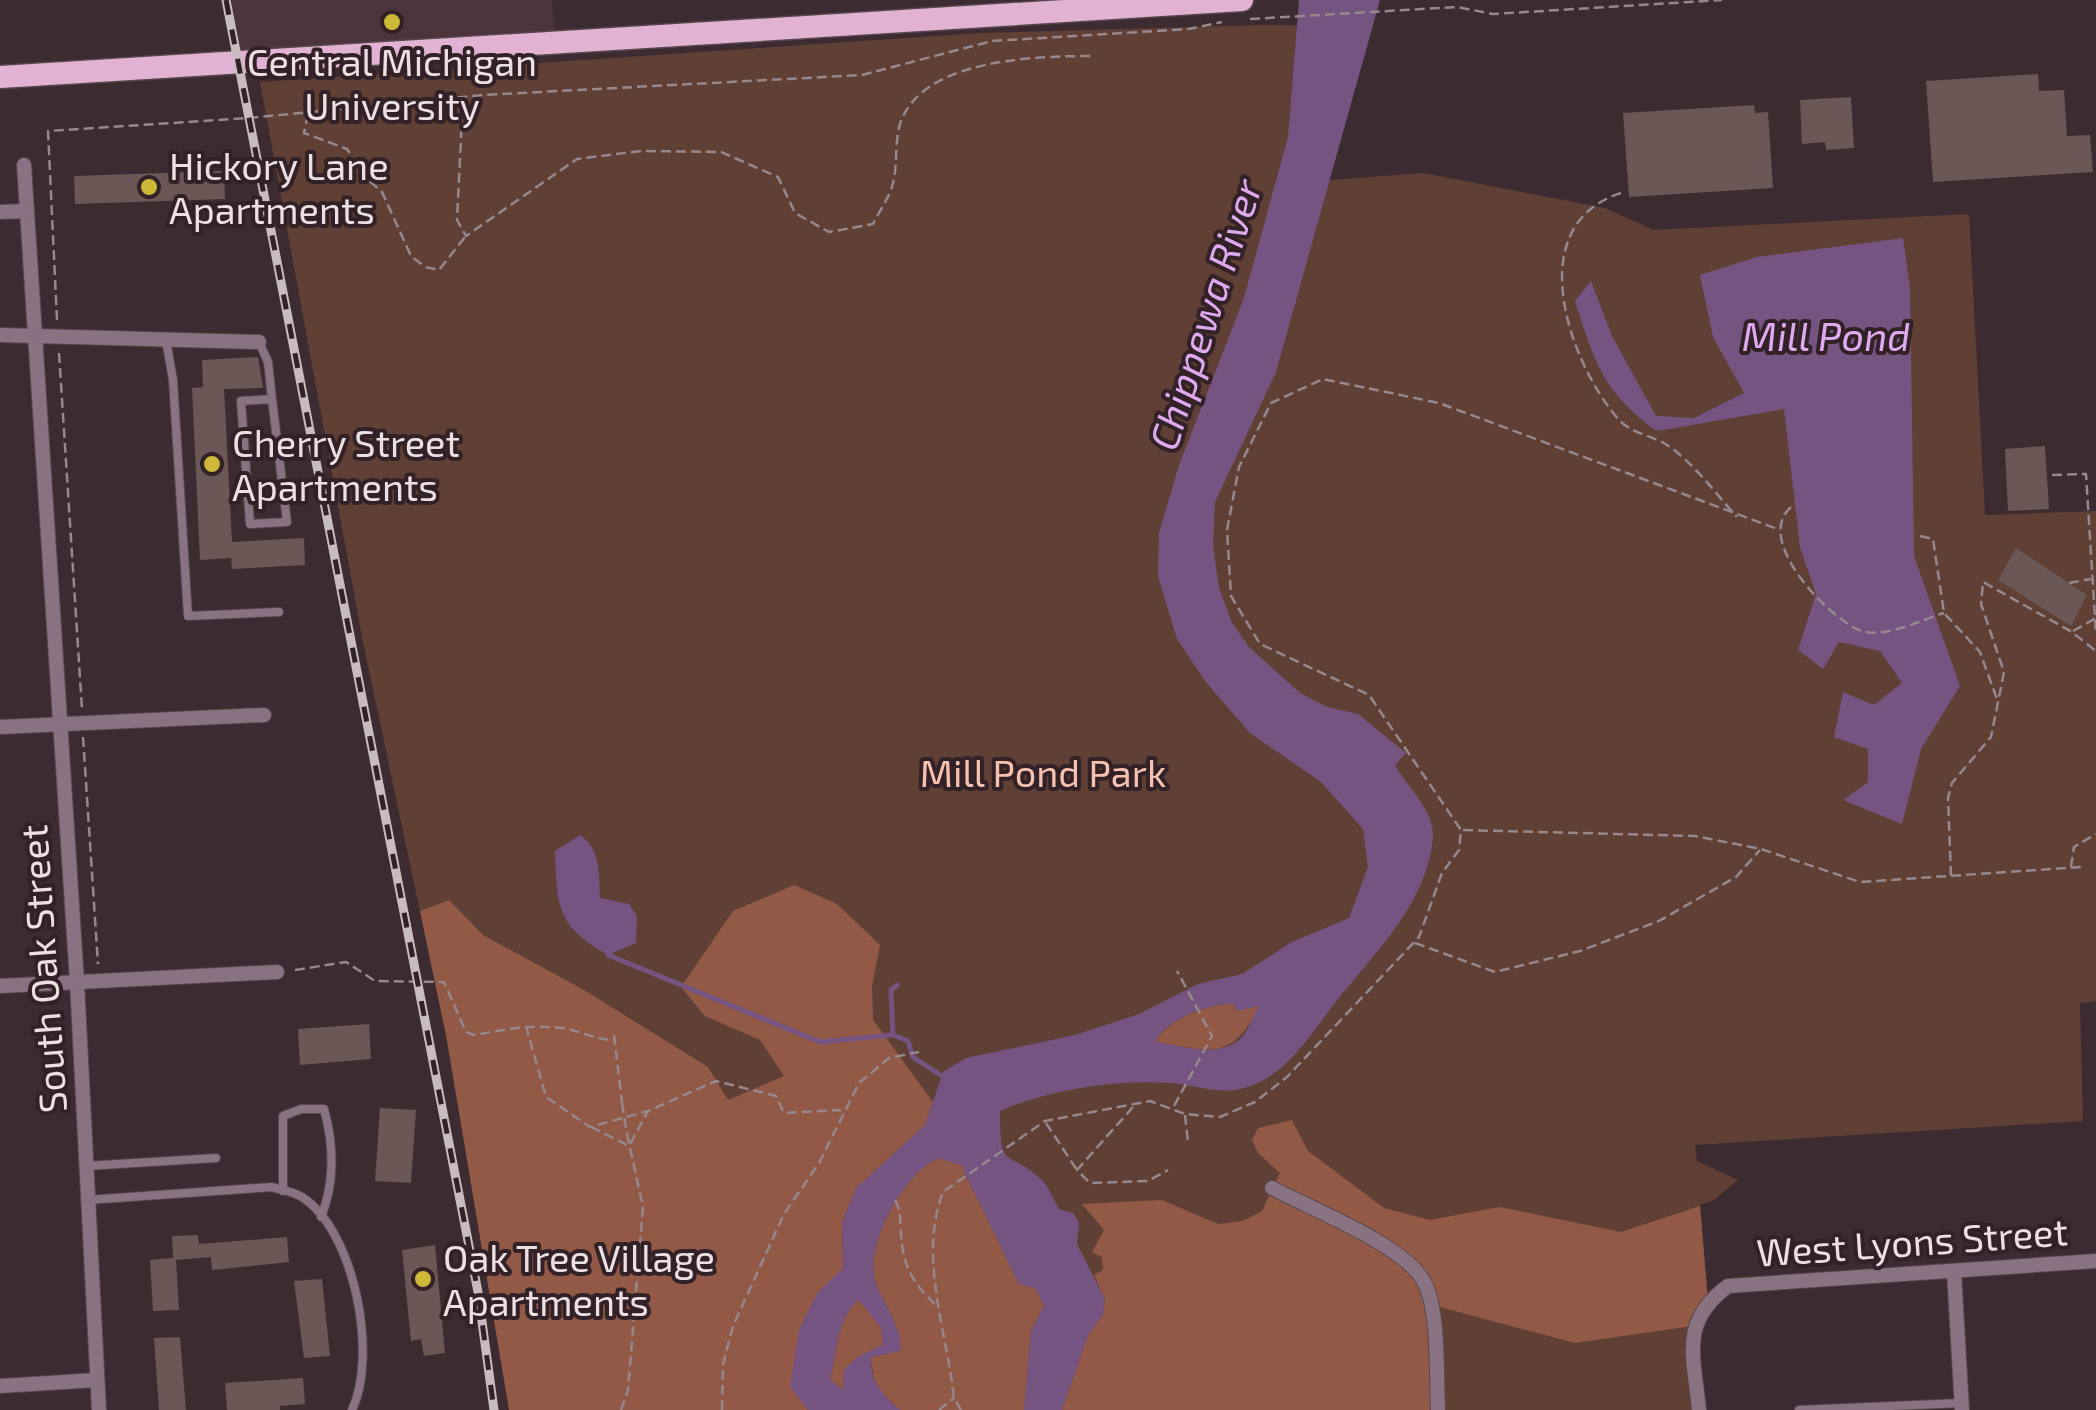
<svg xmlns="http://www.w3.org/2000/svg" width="2096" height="1410" viewBox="0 0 2096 1410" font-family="'Exo 2',sans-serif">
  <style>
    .built { fill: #4b343b }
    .green { fill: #604035 }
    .forest { fill: #925946 }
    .water { fill: #765481; fill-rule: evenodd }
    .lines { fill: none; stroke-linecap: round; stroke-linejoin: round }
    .stream { stroke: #765481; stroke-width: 5 }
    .building { fill: #6b5756 }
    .lane-casing { stroke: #58484d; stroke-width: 10 }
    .street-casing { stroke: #58484d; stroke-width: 16 }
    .primary-casing { stroke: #58484d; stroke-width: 25 }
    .path { stroke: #96888c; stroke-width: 2.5; stroke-dasharray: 10 5; stroke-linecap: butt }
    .lane { stroke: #897281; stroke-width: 8 }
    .street { stroke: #897281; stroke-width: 14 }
    .primary { stroke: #e1b2d3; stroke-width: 22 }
    .rail-casing { stroke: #c9bcbf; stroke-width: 9 }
    .rail { stroke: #322126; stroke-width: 5; stroke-dasharray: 15; stroke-linecap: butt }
    .path-bridge { stroke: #96888c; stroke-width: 2.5; stroke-dasharray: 10 5; stroke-linecap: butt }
    .poi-dot { fill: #cdb938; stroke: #322126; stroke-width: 4 }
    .labels { text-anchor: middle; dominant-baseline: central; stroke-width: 8; stroke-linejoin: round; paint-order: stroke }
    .poi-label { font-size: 38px; fill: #ece0e3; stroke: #322126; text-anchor: start }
    .park-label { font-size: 38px; fill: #f7c1af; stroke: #322126 }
    .street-label { font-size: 38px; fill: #ece0e3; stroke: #322126 }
    .water-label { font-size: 40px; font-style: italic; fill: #dea9ef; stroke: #322126 }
  </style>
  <rect width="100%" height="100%" fill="#3c2b30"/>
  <polygon class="built" points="224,0 552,0 557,43 238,62"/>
  <polygon class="green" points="1262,25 1331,26 1290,183 1423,173 1605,208 1654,230 1969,214 1985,515 2096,511 2096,1001 2080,1003 2083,1121 1695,1145 1697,1161 1738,1180 1714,1200 1700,1205 1708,1301 1692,1326 1697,1410 510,1410 446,1035 363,642 260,82 979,33"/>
  <g class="forest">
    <polygon points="794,885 837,904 880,945 872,986 873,1020 933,1102 925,1125 856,1188 842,1223 843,1268 791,1387 808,1410 509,1410 446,1035 420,911 449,900 483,935 584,990 708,1067 728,1100 784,1076 760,1040 705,1016 681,987 733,911"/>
    <path d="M1233,1004L1237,1011L1260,1005C1231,1063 1212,1051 1155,1042C1168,1020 1207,1003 1233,1004Z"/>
    <polygon points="1292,1120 1308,1151 1384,1208 1430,1220 1499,1207 1621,1232 1700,1206 1708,1301 1692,1326 1575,1343 1432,1305 1438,1410 1062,1410 1088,1335 1103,1315 1105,1299 1094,1275 1103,1270 1102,1257 1092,1252 1104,1230 1082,1204 1162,1200 1218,1224 1243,1221 1262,1211 1280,1173 1258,1153 1252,1140 1258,1128"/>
    <path d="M939,1158L961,1165L1019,1284L1035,1288L1044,1306L1031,1330L1024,1410H900L876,1387L870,1357L900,1351C904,1328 882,1303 875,1280C865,1243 906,1171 939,1158Z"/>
    <path d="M859,1299L881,1328L883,1345L857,1357L844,1390L830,1380C837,1354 836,1319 859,1299Z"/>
  </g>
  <g class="water">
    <path d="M1299,0H1380L1276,372L1215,502L1213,546L1219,588L1232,623L1249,647L1300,693L1327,707L1358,714L1406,753L1395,765C1408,788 1434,810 1433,837C1428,901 1376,952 1338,999C1311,1033 1286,1079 1240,1089C1218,1094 1193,1085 1171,1083C1117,1079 1050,1089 1000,1111C1000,1174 1006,1147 1042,1180C1049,1187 1054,1200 1059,1209L1073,1213L1079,1222L1077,1244L1105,1299L1103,1315L1088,1335L1062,1410H1024L1031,1330L1044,1306L1035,1288L1019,1284L961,1165L939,1158C906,1171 865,1243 875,1280C882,1304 904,1328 900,1351L871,1357C870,1383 882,1393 900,1410H808L790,1387L799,1330L817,1293L843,1268L842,1223L856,1188L925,1125L943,1072L966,1058L1075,1035L1139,1014L1198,984L1242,974L1290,943L1349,918L1368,867L1363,829L1321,782L1250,733L1205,681L1177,639L1158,576L1159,533L1179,465L1244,298L1288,137ZM1233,1004L1237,1011L1259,1006C1252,1016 1248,1033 1240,1039C1218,1059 1179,1046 1155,1041C1168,1020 1207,1003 1233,1004ZM859,1300L881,1328L883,1345L857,1357L844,1370L843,1390L830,1380C837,1354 836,1319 859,1300Z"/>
    <path d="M1903,238L1910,288L1914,556L1960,686L1921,749L1902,824L1843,800L1868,782V749L1834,737L1843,692L1874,705L1902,683L1880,651L1839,642L1823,669L1798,650L1816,594L1800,547L1784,409L1657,431C1603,393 1594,361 1575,301L1591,281L1612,336L1656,416L1694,418L1744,393L1713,337L1700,275L1757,257Z"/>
    <path d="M580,835C601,849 599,875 600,898L629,904L637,916L636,943L608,955C557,926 557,908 555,851Z"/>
  </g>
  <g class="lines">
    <g class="stream">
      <polyline points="608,955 820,1042 893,1035"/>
      <polyline points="897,985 891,990 893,1035 908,1041 913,1057 942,1076"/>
    </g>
  </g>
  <g class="building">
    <polygon points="2038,74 2039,91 2064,90 2067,136 2090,135 2093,172 1933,182 1926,81"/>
    <polygon points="1851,97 1854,148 1826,150 1825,142 1802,144 1800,100"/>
    <polygon points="1754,105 1755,113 1768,112 1773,188 1629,197 1623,113"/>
    <polygon points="224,171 225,199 75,204 74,176"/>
    <polygon points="258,357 263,388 224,389 232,542 304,538 305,565 232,569 231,558 200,560 192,388 203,387 202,360"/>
    <polygon points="2045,446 2049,509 2008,511 2005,449"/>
    <polygon points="2016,548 2087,595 2071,626 1998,580"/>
    <polygon points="369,1024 371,1059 300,1065 298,1029"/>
    <polygon points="380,1108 416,1110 411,1183 375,1181"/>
    <polygon points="198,1235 199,1244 287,1237 289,1262 212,1270 211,1257 176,1260 179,1310 153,1311 150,1260 173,1258 172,1236"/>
    <polygon points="435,1245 445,1353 424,1356 421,1339 411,1341 402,1250"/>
    <polygon points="322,1279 330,1356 304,1358 294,1281"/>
    <polygon points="180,1337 186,1410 159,1410 154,1338"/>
    <polygon points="303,1378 305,1404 280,1406 280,1410 227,1410 225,1383"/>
  </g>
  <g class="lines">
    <g class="lane-casing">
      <g id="lane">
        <polyline points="166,340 173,380 188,616 279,612"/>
        <polyline points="259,342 268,362 272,399 241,401 250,524 287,522 272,399"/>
        <polyline points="86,1166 216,1158"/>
        <path d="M283,1191V1116L301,1109H324C334,1145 335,1182 321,1217"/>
        <path d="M87,1200L272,1187C281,1190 294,1192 302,1197C355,1231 378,1356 352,1410"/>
        <polyline points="1799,1410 1961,1403"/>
      </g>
    </g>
    <g class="street-casing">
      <g id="street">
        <polyline points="24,165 77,982 99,1410"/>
        <polyline points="0,212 26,211"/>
        <polyline points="0,335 259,342"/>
        <polyline points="0,727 264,715"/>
        <polyline points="0,986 277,972"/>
        <path d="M1272,1188C1309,1208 1402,1244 1423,1280C1440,1309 1436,1376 1438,1410"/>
        <polyline points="1954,1272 1962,1410"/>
        <polyline points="0,1386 97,1380"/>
        <path d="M1699,1410C1694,1356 1679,1322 1728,1286L2096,1261"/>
      </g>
    </g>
    <g class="primary-casing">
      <polyline id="primary" points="0,77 1242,0"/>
    </g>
    <g class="path">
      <polyline points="1250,19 1457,7 1493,14 1722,0"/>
      <path d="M463,98L457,220L466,236L577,159L641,151L721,152L778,177L795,213L829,232L873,224C879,211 890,197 893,183C898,164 894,140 901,121C925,58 1038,56 1095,56"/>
      <polyline points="308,114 304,133 347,149 365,177 382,192 411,256 425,267 439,270 465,237"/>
      <path d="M1621,193C1520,225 1569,363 1619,420C1631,433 1653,436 1667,445C1693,462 1716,494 1737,517"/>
      <polyline points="57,320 48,131 249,118 483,95 862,75 992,41 1189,29 1222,22"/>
      <polyline points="59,353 82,709"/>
      <polyline points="2052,475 2086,474 2096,634"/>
      <path d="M1791,507C1753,540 1828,617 1859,630C1882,640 1921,620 1944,613"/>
      <polyline points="1920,536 1933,539 1944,613 1980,652 1998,702"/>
      <polyline points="2069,583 2091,579"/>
      <polyline points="2073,631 2096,618"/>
      <polyline points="83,737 98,964"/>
      <polyline points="1463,830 1695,836 1761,849 1860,882 2081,867"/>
      <polyline points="2071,867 2074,847 2096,834"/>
      <polyline points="1951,876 1948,798 1952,783 1991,737 2004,672 1981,604 1983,582 2072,632 2096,651"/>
      <polyline points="1415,943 1495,972 1580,951 1659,921 1736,877 1760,850"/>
      <path d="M295,970L346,962L375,981L444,982L466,1032L474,1035C503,1030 531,1024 561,1028C580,1030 594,1040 614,1040"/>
      <polyline points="526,1026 546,1097 590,1127 648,1111 716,1081 776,1096 784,1113 841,1110"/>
      <polyline points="614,1035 622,1103"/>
      <polyline points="1174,1106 1212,1036 1177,971"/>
      <polyline points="1133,1107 1077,1170 1090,1183 1148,1181 1168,1170"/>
      <polyline points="1185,1115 1188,1143"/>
      <polyline points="1046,1123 1077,1170"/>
      <polyline points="591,1127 629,1146 648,1111"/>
      <path d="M895,1200C901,1210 900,1220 901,1231C902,1266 913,1284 938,1307"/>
      <polyline points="621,1410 628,1390 643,1207 627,1134"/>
      <polyline points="722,1410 723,1364 733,1326 784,1214 819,1163 859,1083 889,1058 919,1052"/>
      <polyline points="939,1410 954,1398"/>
      <path d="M961,1410L954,1398C947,1332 918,1257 943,1192L1045,1121L1150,1101L1185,1114L1220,1117L1255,1102L1287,1077L1419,937L1442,873L1459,850L1461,830L1369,695L1260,644L1231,596L1227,530L1239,467L1271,403L1323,379L1439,403L1780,530"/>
    </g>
    <use href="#lane" class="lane"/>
    <use href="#street" class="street"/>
    <use href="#primary" class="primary"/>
    <g class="rail-casing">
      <polyline id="rail" points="226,0 478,1292 494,1410"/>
    </g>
    <use href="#rail" class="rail"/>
    <polyline class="path-bridge" points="622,1103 627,1134"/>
  </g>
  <g class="poi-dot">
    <circle cx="392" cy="22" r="10"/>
    <circle cx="149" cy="187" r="10"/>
    <circle cx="212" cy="464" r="10"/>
    <circle cx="423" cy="1279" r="10"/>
  </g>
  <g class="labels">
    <g class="poi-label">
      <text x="392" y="61" text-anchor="middle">Central Michigan<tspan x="392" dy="44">University</tspan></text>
      <text x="169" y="165">Hickory Lane<tspan x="169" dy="44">Apartments</tspan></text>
      <text x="232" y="442">Cherry Street<tspan x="232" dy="44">Apartments</tspan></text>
      <text x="443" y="1257">Oak Tree Village<tspan x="443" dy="44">Apartments</tspan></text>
    </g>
    <g class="park-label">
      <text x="1043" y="772">Mill Pond Park</text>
    </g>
    <g class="street-label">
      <text transform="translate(42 969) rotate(-94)">South Oak Street</text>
      <text transform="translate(1912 1241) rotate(-4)">West Lyons Street</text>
    </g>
    <g class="water-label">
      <text transform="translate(1204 314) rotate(-72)">Chippewa River</text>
      <text x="1826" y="335">Mill Pond</text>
    </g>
  </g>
</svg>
